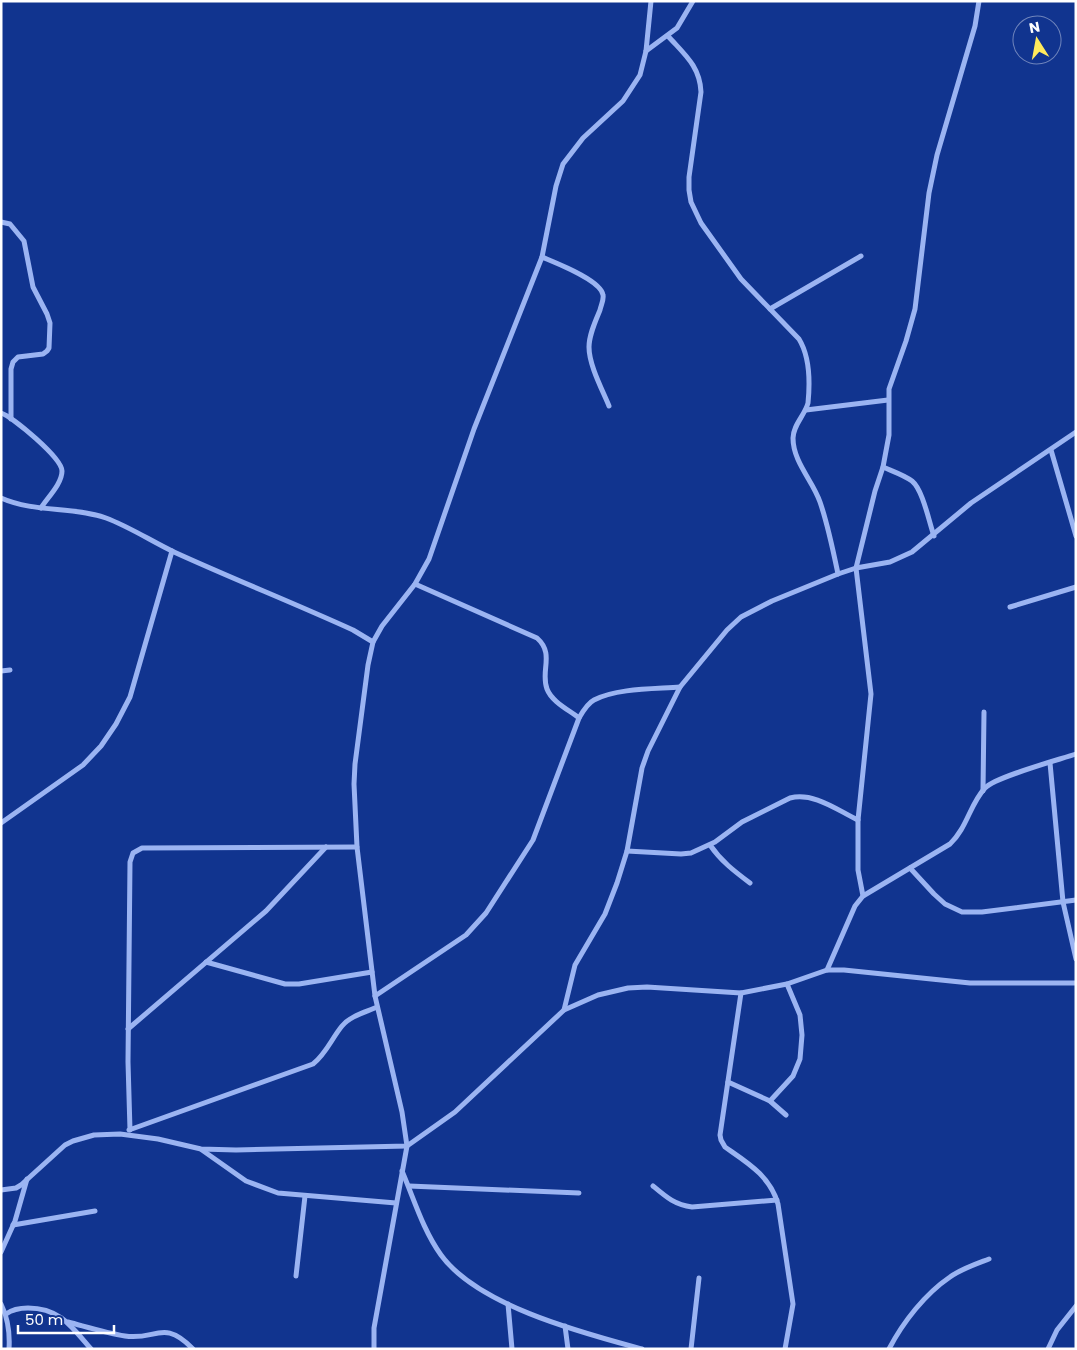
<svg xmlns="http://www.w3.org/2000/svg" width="1077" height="1350" viewBox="0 0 1077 1350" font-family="Poppins,sans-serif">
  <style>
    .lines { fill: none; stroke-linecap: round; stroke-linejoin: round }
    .street { stroke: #9bb4f2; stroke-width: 5 }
  </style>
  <rect width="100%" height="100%" fill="#11348f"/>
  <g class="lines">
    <g class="street">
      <path d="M668,36C684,54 700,66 701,92L689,177V190L691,202L701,223L741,279L799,339C810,357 810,383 808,403C805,415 793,425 793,438C793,462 813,481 820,502C828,525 833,550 838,574"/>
      <polyline points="646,51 677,28 693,1"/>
      <polyline points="1,222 10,224 24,241 33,287 47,314 50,323 49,348 47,351 43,354 18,357 13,362 11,369 11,419"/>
      <path d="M542,257C556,263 601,280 603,295C604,300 601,305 600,310C595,322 589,335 589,347C589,365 602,389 609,406"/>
      <polyline points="770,309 861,256"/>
      <polyline points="806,410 888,400"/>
      <path d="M1,413C13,417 62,458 62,471C62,484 47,498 41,508"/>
      <polyline points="1051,450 1076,536"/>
      <path d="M883,467C892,471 904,475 912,481C923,490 929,522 934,536"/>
      <path d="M1,498C35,513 72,506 106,518C130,527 151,541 174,552C233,579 294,603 353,630L373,642"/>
      <path d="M415,584L537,638C555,654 540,671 547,689C552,702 569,710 579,718"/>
      <polyline points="1010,607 1076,587"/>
      <polyline points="1,671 10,670"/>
      <polyline points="1050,763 1063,902 1076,959"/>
      <polyline points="983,791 984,712"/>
      <polyline points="1,823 83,765 101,746 116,724 130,697 172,551"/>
      <path d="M710,845C721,861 734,871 750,883"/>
      <path d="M627,851L681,854L691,853L715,842L742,822L790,798C814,792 837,810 858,820"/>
      <polyline points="910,868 934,894 945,904 962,912 982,912 1076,900"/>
      <polyline points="863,896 858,870 858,820 871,694 856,568 875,491 883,467 889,435 889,389 906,341 915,309 929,193 937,155 975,26 979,1"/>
      <polyline points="206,962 285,984 299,984 372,972"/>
      <path d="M827,970L855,906L863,896L950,844C967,828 970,804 985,788C995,777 1058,760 1076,754"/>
      <path d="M741,993L720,1135L721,1140L725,1147C748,1163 770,1176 778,1204L793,1304L785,1349"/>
      <path d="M375,996L466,935L486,913L533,840L579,718C583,711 588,703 594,700C617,688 655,689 680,687"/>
      <polyline points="564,1010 575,965 605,914 617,883 627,851 642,768 648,751 680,687 727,630 741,617 772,601 838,574 856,568 890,562 912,552 971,503 1076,432"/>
      <polyline points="128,1029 266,911 326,847"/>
      <polyline points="728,1082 770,1101 786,1115"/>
      <polyline points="770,1101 793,1076 800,1059 802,1035 800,1015 787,984"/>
      <path d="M129,1130L313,1064C326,1054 332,1038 342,1026C350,1016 366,1012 377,1007"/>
      <polyline points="130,1130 128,1062 130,862 133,853 142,848 357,847"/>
      <polyline points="202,1150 246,1181 278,1193 396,1203"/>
      <path d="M402,1171C414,1199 423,1230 441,1255C478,1306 583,1333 642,1349"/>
      <polyline points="409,1186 579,1193"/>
      <path d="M653,1186C666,1197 675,1205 692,1207L777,1200"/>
      <polyline points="1,1190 16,1188 21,1185 65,1145 73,1141 94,1135 120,1134 158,1139 201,1149 236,1150 407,1146 455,1112 564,1010 598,995 628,988 647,987 741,993 787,984 827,970 844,970 970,983 1076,983"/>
      <polyline points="13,1225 95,1211"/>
      <polyline points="1,1252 15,1221 27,1179"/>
      <polyline points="296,1276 305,1196"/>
      <path d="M1,1304C8,1318 10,1333 9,1349"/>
      <polyline points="508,1304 512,1349"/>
      <path d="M6,1314C13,1309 19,1308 28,1308C60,1308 72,1327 91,1349"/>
      <path d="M68,1322C87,1327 106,1333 125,1336C156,1341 163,1318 193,1349"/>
      <polyline points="565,1326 568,1349"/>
      <polyline points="374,1349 374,1328 407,1146 402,1112 375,996 357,847 354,784 355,764 368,665 373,642 382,626 415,584 429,559 474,429 542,257 556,186 563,164 583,138 623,101 640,75 646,51 651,1"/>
      <polyline points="691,1349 699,1278"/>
      <path d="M889,1349C903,1322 925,1294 950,1277C961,1269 976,1264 989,1259"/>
      <polyline points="1048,1349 1057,1330 1076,1306"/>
    </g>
  </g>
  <rect width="1077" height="1350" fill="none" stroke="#ffffff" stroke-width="5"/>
  <g transform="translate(1037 40) rotate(349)"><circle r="24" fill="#11348f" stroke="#7085bc"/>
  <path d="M0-4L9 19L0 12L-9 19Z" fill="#ffea5c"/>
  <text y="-8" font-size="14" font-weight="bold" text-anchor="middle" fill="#ffffff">N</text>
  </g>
  <path d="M18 1325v8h96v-8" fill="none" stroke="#ffffff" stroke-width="2.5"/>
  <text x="25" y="1325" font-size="15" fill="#ffffff" stroke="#11348f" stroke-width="4" paint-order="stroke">50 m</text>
</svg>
